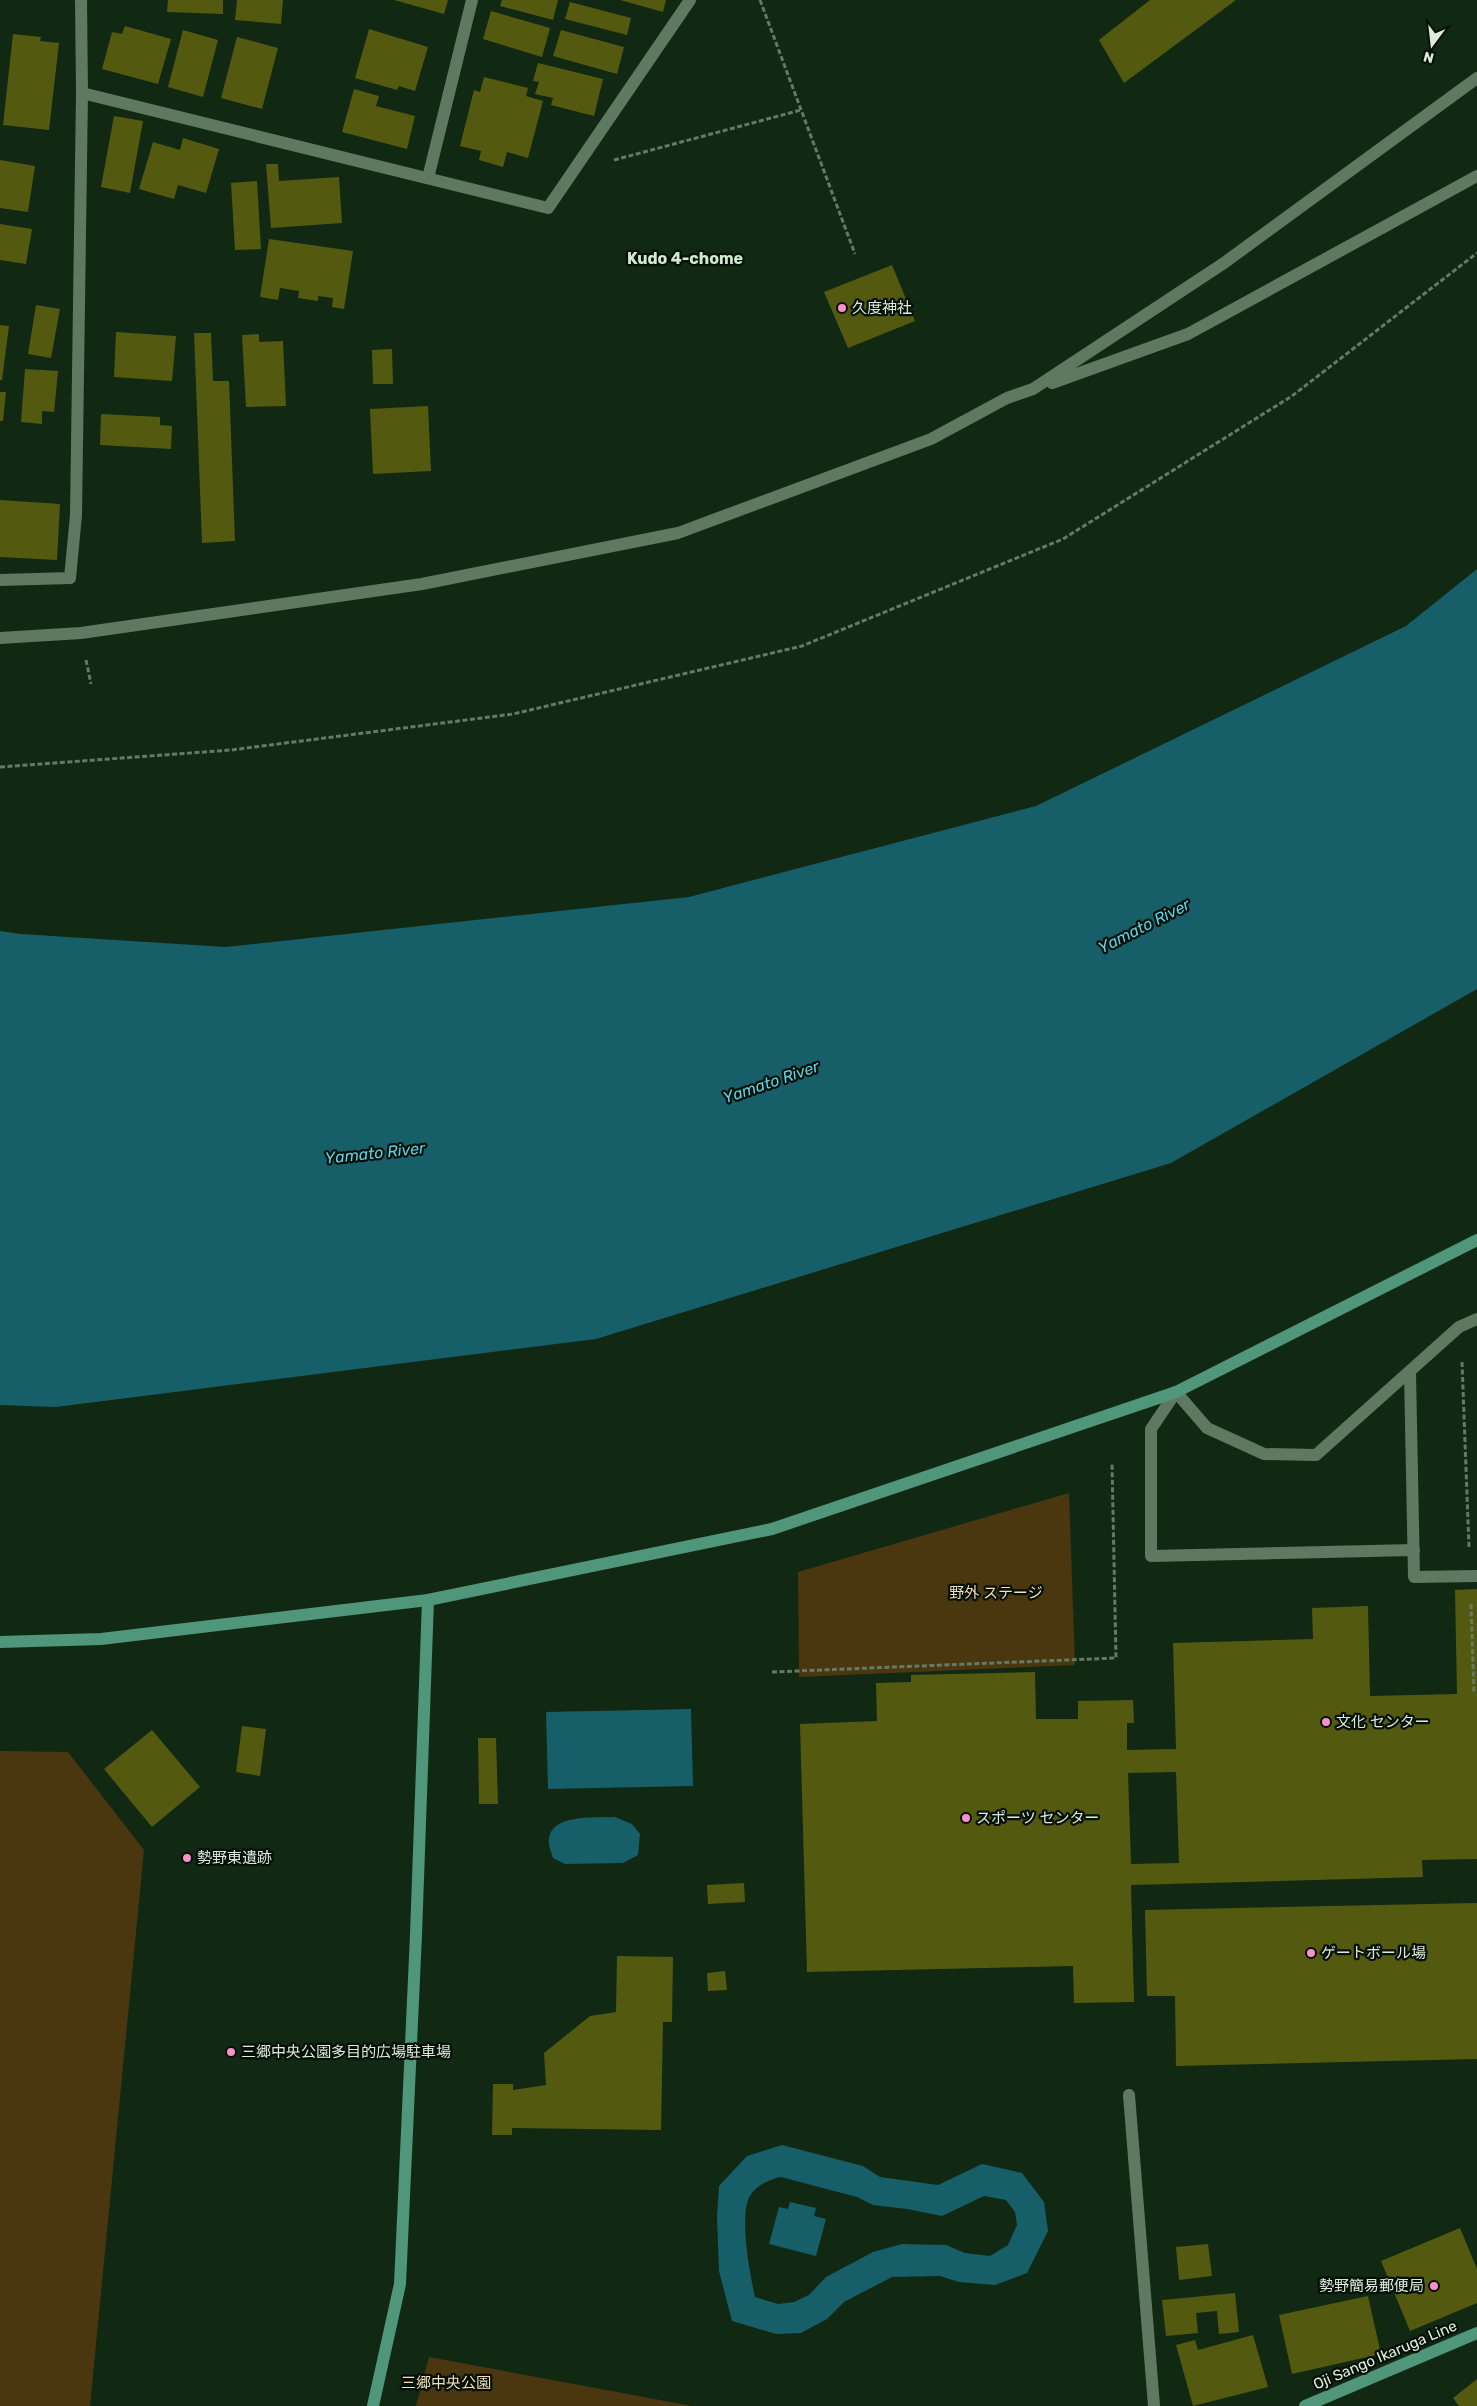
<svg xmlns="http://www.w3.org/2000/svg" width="1477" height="2406" viewBox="0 0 1477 2406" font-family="Rubik,'Noto Sans JP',sans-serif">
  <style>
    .green { fill: #4a370f }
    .water { fill: #165e68; fill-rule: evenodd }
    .building { fill: #545910; fill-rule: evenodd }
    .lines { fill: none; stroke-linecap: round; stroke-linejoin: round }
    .path { stroke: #647966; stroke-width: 3; stroke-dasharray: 5 2.5; stroke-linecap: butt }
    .lane { stroke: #5e795f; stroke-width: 12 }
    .street { stroke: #5e795f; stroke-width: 12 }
    .secondary { stroke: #4f967b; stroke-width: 12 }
    .poi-dot { fill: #f890cb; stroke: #050f06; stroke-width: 2 }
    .labels { text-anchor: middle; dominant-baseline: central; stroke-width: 4.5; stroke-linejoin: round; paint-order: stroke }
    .poi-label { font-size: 15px; fill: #dcebdc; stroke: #050f06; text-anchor: start }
    .park-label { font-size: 15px; fill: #f6dfb7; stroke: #050f06 }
    .street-label { font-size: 15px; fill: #dcebdc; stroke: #050f06 }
    .neighbourhood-label { font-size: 16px; font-weight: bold; fill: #ceebce; stroke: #050f06 }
    .water-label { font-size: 16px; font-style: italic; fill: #55d7ec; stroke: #050f06 }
  </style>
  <rect width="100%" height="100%" fill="#112913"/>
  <g class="green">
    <polygon points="1069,1493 1075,1665 799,1677 798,1572"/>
    <polygon points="0,1751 68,1752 144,1850 90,2406 0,2406"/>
    <polygon points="429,2357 692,2406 416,2406"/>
  </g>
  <g class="water">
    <polygon points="1477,569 1477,989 1171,1163 596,1339 56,1407 0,1405 0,931 21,934 225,947 689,897 1036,806 1406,626"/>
    <polygon points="691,1709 693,1786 548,1789 546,1712"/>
    <path d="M615,1817L632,1824L640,1834L638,1855L623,1863L565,1864L553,1858C552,1854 549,1848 549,1843C547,1813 595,1818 615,1817Z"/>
    <path d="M782,2145L863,2166L880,2177L938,2185L982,2164L1022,2173L1044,2202L1048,2231L1027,2273L995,2285L959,2282L940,2276L892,2277L844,2302L827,2319L801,2333L776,2334L732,2321L719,2271L717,2217L719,2186L747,2156ZM781,2177L857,2197L873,2205L907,2209L942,2216L984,2196L1006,2200L1015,2212L1017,2225L1008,2245L990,2256L965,2253L946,2245L902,2244L873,2252L826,2277L809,2295L794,2302L778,2304L755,2297C750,2275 738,2212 751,2194C759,2184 770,2179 781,2177Z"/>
    <polygon points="790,2202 816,2208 814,2216 826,2219 816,2256 769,2244 779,2207 788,2209"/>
  </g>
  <g class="building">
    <polygon points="168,0 223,0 223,14 167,12"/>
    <polygon points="237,0 283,0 281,24 235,20"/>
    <polygon points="394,0 448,0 444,14"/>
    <polygon points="502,0 558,0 553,20 500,6"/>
    <polygon points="620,0 666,0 663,12"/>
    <polygon points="1150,0 1236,0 1124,83 1099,40"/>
    <polygon points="570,2 631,18 627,35 565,19"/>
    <polygon points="491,11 550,28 542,57 483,39"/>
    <polygon points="125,26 171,39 158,84 102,69 112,32 122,34"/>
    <polygon points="369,29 428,47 415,91 399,86 397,90 355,78"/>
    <polygon points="183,30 218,40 203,97 168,87"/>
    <polygon points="561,30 624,47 617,74 553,56"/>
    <polygon points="13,34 41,37 40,41 59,43 49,130 3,125"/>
    <polygon points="237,37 278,48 262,109 221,98"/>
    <polygon points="538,63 603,79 594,116 551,105 553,98 535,94 539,82 533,81"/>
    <polygon points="484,77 528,88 526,96 543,101 528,158 507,152 503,167 479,160 481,151 460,146 474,90 480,92"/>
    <polygon points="354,89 379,96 376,106 415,116 407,149 342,132"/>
    <polygon points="114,116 143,121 130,193 101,187"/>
    <polygon points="183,138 219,149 206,193 178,185 174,199 139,189 153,142 180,150"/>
    <polygon points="0,160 35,166 28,212 0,208"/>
    <polygon points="266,164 278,164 279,181 339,177 342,223 271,228"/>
    <polygon points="257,181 261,249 235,250 231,183"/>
    <polygon points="0,224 32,229 26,264 0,260"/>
    <polygon points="269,239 353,251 344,309 332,307 333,298 318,296 318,301 298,298 299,291 280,288 278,300 260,297"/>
    <polygon points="892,265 915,321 848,348 824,292"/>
    <polygon points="36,305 60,309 51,358 28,354"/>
    <polygon points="0,325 9,326 2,380 0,380"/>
    <polygon points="116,332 176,336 172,381 114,377"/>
    <polygon points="194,333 211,333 213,381 229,381 235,541 202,543"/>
    <polygon points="259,334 259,342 283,341 286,406 246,407 242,335"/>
    <polygon points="392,349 393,384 373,384 372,350"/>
    <polygon points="25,369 58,371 54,412 42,411 42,424 21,422"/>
    <polygon points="0,392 6,392 3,421 0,421"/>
    <polygon points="428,406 431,471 373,474 370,409"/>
    <polygon points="101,414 160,417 160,425 172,426 171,449 100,445"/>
    <polygon points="0,500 60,504 57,560 0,557"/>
    <path d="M1477,1589V1859L1422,1860L1423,1877L1131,1885L1134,2002L1074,2003L1073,1966L807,1972L800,1724L877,1721L876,1683L911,1682V1675L1035,1672L1036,1719H1078V1701L1133,1700L1134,1723H1127V1750L1176,1749L1173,1643L1313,1639L1312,1608L1368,1606L1370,1696L1457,1694L1455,1590ZM1176,1772L1179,1863L1131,1864L1128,1773Z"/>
    <polygon points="242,1726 266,1729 260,1776 236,1772"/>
    <polygon points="152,1730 200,1787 152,1827 104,1769"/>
    <polygon points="478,1738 496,1738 498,1804 479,1804"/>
    <polygon points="744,1883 745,1902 708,1904 707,1885"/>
    <polygon points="1477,1903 1477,2059 1176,2066 1175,1996 1147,1996 1145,1910"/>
    <polygon points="617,1956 673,1957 672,2022 663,2022 661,2130 512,2128 512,2135 492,2135 493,2084 513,2084 513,2090 546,2085 544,2053 590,2016 616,2012"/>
    <polygon points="725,1971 727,1990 708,1991 707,1973"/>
    <polygon points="1460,2228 1477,2269 1477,2303 1410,2331 1381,2261"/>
    <polygon points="1208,2244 1212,2276 1179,2280 1176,2247"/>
    <polygon points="1235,2293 1239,2332 1219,2334 1217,2311 1196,2313 1198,2333 1166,2336 1162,2300"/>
    <polygon points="1368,2296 1381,2354 1292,2374 1279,2315"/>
    <polygon points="1253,2335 1268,2387 1193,2406 1176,2345 1195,2340 1198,2350"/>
    <polygon points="1477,2379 1477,2406 1459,2406 1453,2398"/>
  </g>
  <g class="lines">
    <g class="path">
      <polyline points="760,0 855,254"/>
      <polyline points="614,160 801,110"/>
      <polyline points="86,660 91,684"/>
      <polyline points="0,767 231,750 513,714 802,646 1063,539 1292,396 1477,253"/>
      <polyline points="1462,1362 1469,1548"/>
      <polyline points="1471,1604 1474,1694"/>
      <polyline points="772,1672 1116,1658 1112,1463"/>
    </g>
    <g class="lane">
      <polyline points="1410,1372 1414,1577 1477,1576"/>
      <polyline points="1176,1392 1151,1429 1151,1556 1414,1550"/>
    </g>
    <g class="street">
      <polyline points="82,93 548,208 690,0"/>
      <polyline points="428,178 472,0"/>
      <polyline points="1052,383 1188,334 1477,176"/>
      <polyline points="0,580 70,578 76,515 82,93 81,0"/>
      <polyline points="0,638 81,633 422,584 678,533 931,439 1007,398 1033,389 1224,263 1477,78"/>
      <polyline points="1176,1392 1207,1428 1264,1454 1316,1455 1459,1327 1477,1319"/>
      <polyline points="1129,2095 1154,2406"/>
    </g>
    <g class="secondary">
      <polyline points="0,1642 101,1639 428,1600 772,1529 1176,1392 1477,1240"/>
      <polyline points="373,2406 400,2284 416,1935 428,1600"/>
      <polyline points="1305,2406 1477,2333"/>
    </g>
  </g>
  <g class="poi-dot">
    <circle cx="842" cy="308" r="5"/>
    <circle cx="1326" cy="1722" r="5"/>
    <circle cx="966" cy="1818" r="5"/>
    <circle cx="187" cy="1858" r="5"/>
    <circle cx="1311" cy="1953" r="5"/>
    <circle cx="231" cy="2052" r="5"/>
    <circle cx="1434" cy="2286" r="5"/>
  </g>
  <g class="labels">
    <g class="poi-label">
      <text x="852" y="308">久度神社</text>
      <text x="1336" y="1722">文化 センター</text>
      <text x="976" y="1818">スポーツ センター</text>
      <text x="197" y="1858">勢野東遺跡</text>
      <text x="1321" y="1953">ゲートボール場</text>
      <text x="241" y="2052">三郷中央公園多目的広場駐車場</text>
      <text x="1424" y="2286" text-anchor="end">勢野簡易郵便局</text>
    </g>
    <g class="park-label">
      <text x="996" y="1593">野外 ステージ</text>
      <text x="446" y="2383">三郷中央公園</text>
    </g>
    <g class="street-label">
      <text transform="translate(1385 2355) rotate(-23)">Oji Sango Ikaruga Line</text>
    </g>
    <g class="neighbourhood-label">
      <text x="685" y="258">Kudo 4-chome</text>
    </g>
    <g class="water-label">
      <text transform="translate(1144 926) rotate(-27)">Yamato River</text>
      <text transform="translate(771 1082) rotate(-19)">Yamato River</text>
      <text transform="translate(375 1153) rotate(-6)">Yamato River</text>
    </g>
  </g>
  <g transform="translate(1432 45) rotate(195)" stroke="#050f06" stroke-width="4" paint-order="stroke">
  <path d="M0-4L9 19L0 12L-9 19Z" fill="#dcebdc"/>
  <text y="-8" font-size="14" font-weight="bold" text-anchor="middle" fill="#dcebdc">N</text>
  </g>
</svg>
